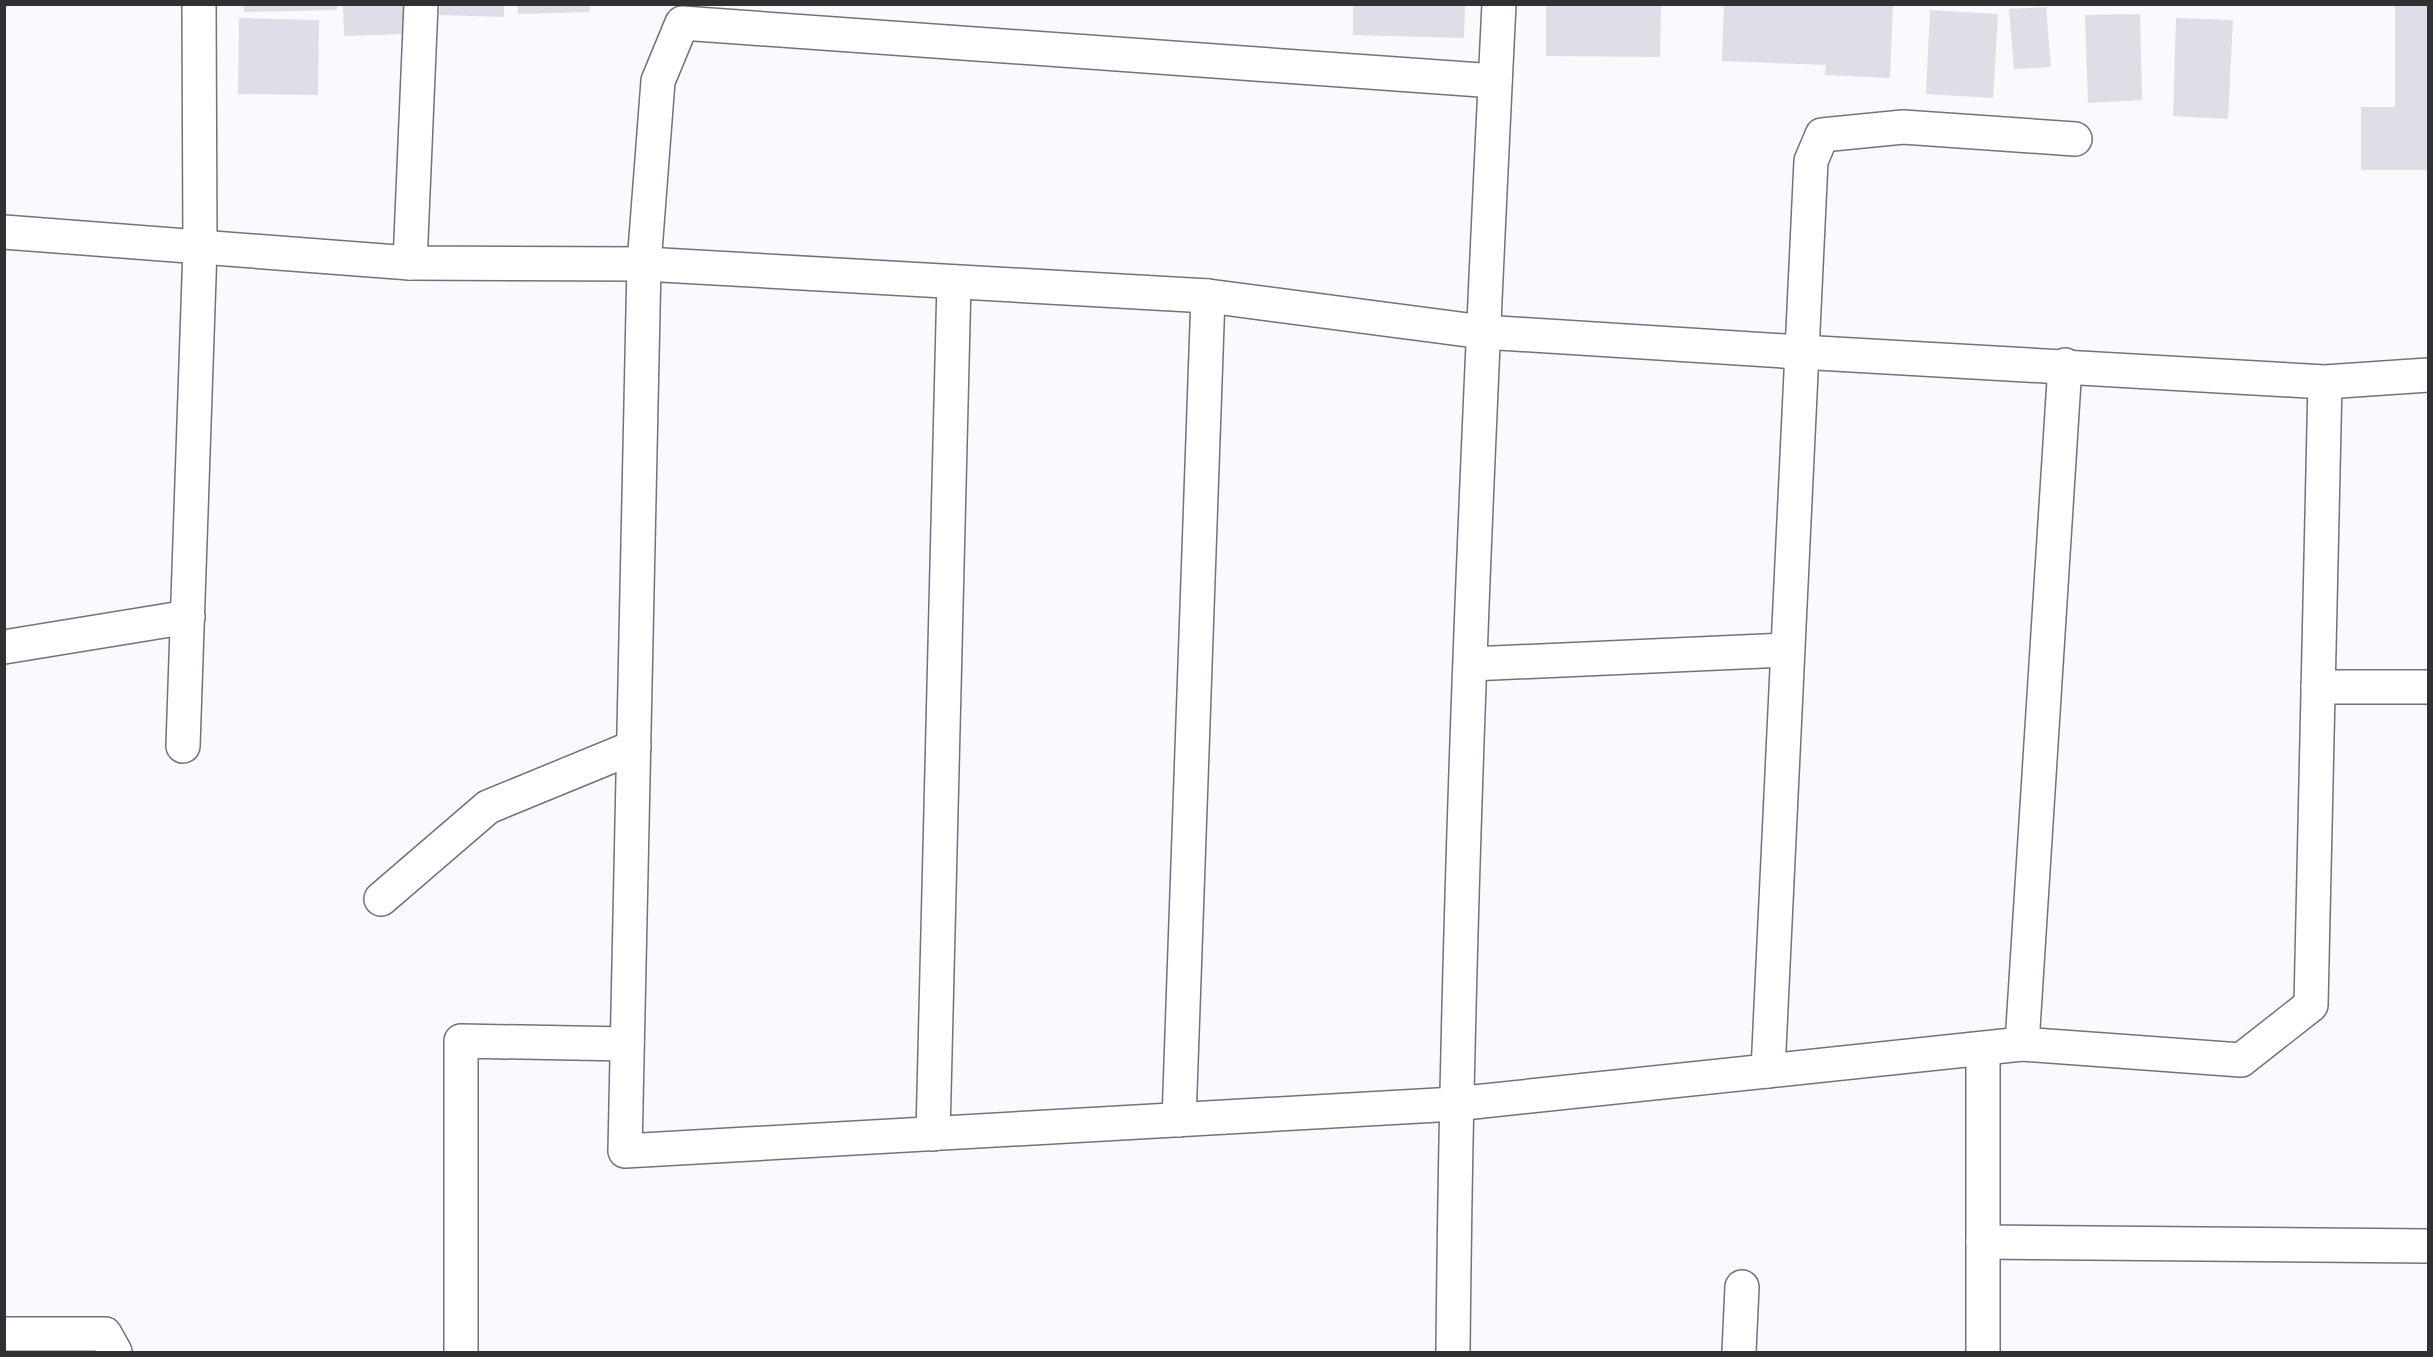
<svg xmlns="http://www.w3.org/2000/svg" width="2433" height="1357" viewBox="0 0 2433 1357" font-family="'Nunito Sans',sans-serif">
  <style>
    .building { fill: #dfdde5 }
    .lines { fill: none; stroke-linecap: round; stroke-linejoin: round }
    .minor-casing { stroke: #747279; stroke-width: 36 }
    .minor { stroke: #fff; stroke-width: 33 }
  </style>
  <rect width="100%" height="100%" fill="#faf9ff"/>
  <g class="building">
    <polygon points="243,4 337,4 337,10 244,12"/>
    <polygon points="343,4 403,4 404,34 344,36"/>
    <polygon points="440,4 504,4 504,17 439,15"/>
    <polygon points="518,4 590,4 590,12 518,14"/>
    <polygon points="1353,4 1465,4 1464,38 1353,35"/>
    <polygon points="1546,4 1661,5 1660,57 1546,56"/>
    <polygon points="1724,4 1893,4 1890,78 1825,75 1826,65 1722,61"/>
    <polygon points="2395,4 2428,4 2428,170 2361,170 2361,107 2395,107"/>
    <polygon points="2046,7 2051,67 2014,69 2009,9"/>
    <polygon points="1930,10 1998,14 1993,98 1926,94"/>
    <polygon points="2140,14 2142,100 2088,103 2085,15"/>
    <polygon points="239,18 319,20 318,95 238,94"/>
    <polygon points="2176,18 2233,20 2228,119 2173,116"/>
  </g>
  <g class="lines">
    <g class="minor-casing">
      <g id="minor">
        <polyline points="4,232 410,263 644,264 658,81 682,23 1495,81"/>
        <polyline points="410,263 421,4"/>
        <polyline points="2325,382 2311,1005 2241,1060 2022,1044 1455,1104 625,1151 644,264 1208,296 1483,332 1800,352 2325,382 2428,375"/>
        <polyline points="4,647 188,617"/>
        <polyline points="1471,664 1787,650"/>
        <polyline points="2318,687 2428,687"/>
        <polyline points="183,746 200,248 199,4"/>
        <polyline points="381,899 488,807 634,747"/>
        <polyline points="2022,1044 2065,365"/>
        <polyline points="1768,1071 1811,161 1822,135 1903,127 2075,139"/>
        <polyline points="1179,1120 1208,296"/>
        <polyline points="933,1134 954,282"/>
        <polyline points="1983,1242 2428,1246"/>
        <polyline points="4,1334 105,1334 115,1352"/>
        <polyline points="461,1352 461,1041 627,1044"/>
        <path d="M1453,1352C1457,903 1477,454 1499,4"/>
        <polyline points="1739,1352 1742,1287"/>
        <polyline points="1983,1352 1983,1049"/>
      </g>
    </g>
    <use href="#minor" class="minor"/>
  </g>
  <rect width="2433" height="1357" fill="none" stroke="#313033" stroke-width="12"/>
</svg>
